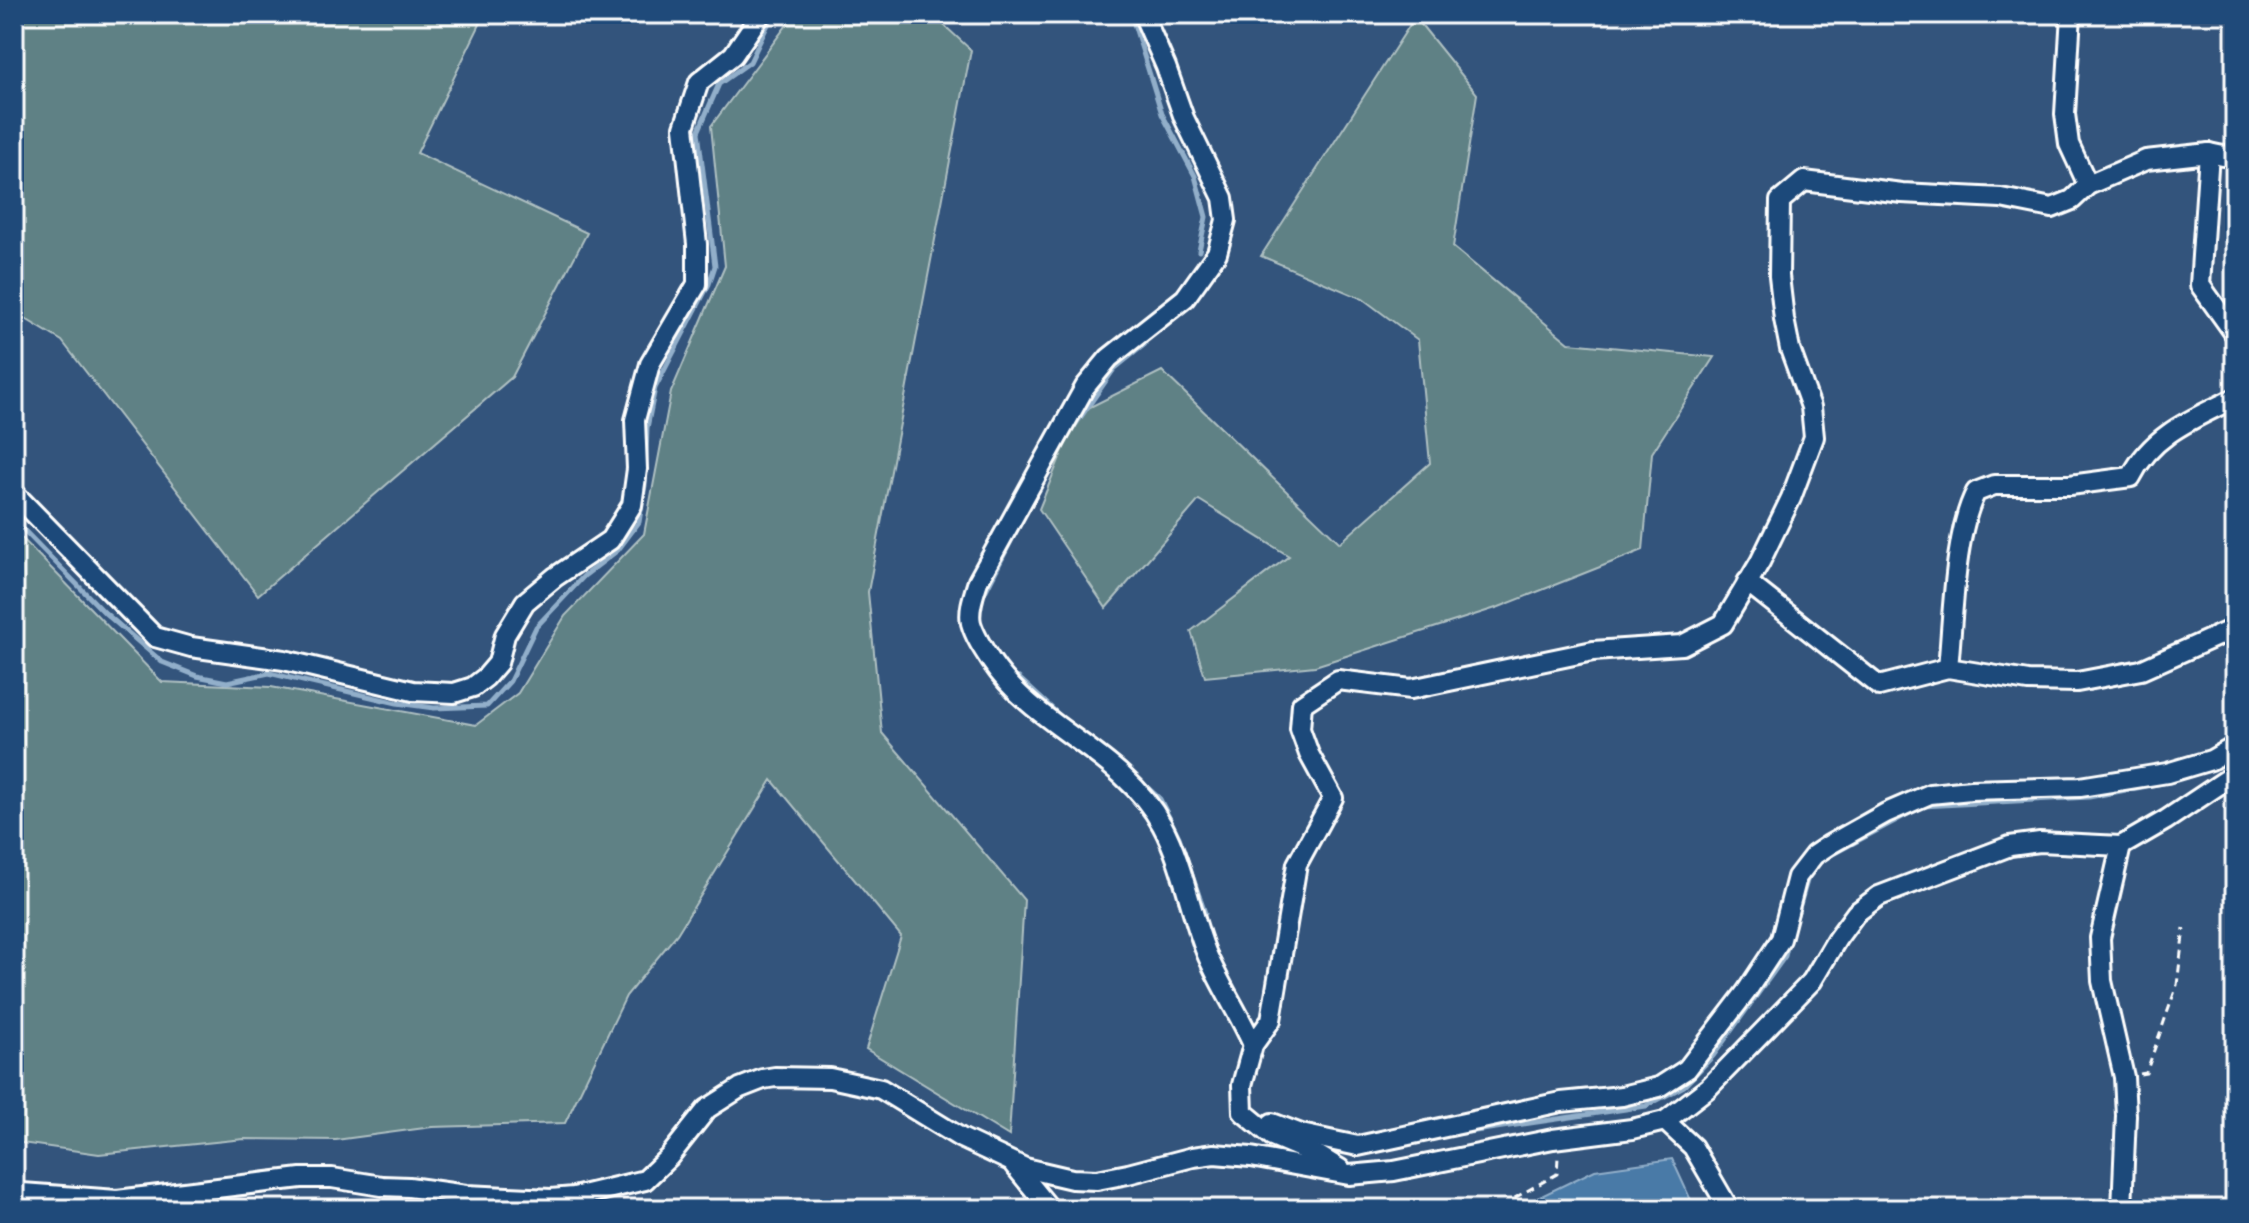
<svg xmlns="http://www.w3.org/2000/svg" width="2249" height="1223" viewBox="0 0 2249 1223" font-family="Itim,sans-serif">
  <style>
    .green { fill: #5f8185; stroke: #afc0c2; stroke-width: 2 }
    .water { fill: #4a7aa7; stroke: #92afca; stroke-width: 2 }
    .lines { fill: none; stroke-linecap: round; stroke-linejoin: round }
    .stream { stroke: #92afca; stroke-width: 5 }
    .minor-casing { stroke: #fff; stroke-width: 24 }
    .path { stroke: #fff; stroke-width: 3; stroke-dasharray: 8 6; stroke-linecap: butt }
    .minor { stroke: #1f4a7a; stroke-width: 18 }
  </style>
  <rect width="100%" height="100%" fill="#33547c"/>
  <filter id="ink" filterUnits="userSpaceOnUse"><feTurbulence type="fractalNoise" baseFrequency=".0125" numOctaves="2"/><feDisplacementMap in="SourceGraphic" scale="16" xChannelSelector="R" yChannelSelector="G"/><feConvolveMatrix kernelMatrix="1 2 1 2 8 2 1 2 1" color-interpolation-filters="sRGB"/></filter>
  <g filter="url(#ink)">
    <g class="green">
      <polygon points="14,14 485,14 417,153 587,233 512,377 258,595 62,341 14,312"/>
      <polygon points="795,14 932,14 971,50 868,592 882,733 1024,900 1009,1136 866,1049 901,936 772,780 677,934 626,996 565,1123 432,1127 336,1140 244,1139 99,1154 14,1142 14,530 162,682 271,687 476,725 518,693 565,616 644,534 671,392 725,266 711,126"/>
      <polygon points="1415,17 1477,94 1453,247 1569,343 1714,357 1652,453 1643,550 1499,607 1315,666 1205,677 1191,631 1289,556 1199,500 1106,608 1039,509 1078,413 1162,371 1340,543 1430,463 1418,340 1363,299 1261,256"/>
    </g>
    <polygon class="water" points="1672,1159 1695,1209 1536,1209 1533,1200 1595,1170"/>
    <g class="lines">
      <g class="stream">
        <polyline points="1131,14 1162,114 1195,176 1206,217 1199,251"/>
        <polyline points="1071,431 1114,369 1145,344"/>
        <polyline points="14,520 105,613 162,662 197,676 227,682 269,673 397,703 434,708 487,706 510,681 536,627 584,576 618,550 639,522 645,485 647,428 655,388 709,284 715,266 698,132 719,84 750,62 773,14"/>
        <polyline points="986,590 1029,506"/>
        <polyline points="1019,678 1069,724"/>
        <polyline points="1119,761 1160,799 1179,837 1205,913"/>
        <polyline points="1827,857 1923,806 2089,797 2168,782"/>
        <polyline points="1796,918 1809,874"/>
        <polyline points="1455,1134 1646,1106 1684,1086 1713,1056 1785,956 1789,939"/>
      </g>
      <g class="minor-casing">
        <g id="minor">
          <path d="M1143,14L1166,67L1184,118L1223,198L1226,220L1217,253L1185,298L1109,358L1085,387L978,581C974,594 968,610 971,623C975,637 983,649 991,661C1036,729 1123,752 1162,825C1183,864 1190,911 1206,952C1219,984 1239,1013 1253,1045"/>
          <polyline points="2071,14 2065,114 2069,144 2088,185"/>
          <polyline points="2209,153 2200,285 2235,334"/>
          <polyline points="14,493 155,637 191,647 284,660 413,691 454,693 473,687 486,677 498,663 505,635 525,602 555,577 610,540 632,505 637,469 635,420 650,364 697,284 697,244 684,127 699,82 733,55 761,14"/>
          <polyline points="1747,582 1879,686 1948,668 2028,681 2077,682 2141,670 2235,628"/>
          <path d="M1948,668C1953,619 1954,533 1976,492L1994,485H2070L2131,477C2152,434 2195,418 2235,398"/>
          <polyline points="2121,846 2100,938 2102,981 2124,1077 2126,1115 2122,1209"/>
          <polyline points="1665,1121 1693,1147 1729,1209"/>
          <polyline points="1272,1123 1301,1134 1358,1146 1561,1102 1622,1096 1659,1087 1687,1069 1746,992 1781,939 1797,877 1814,855 1829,845 1886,813 1930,794 1971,790 2080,787 2167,773 2211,760 2235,746"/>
          <polyline points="1014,1165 1050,1209"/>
          <polyline points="1340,1169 1319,1156 1272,1136 1243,1112 1242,1085 1253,1045 1271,1020 1297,864 1333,798 1309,754 1300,729 1302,704 1338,680 1411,689 1593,651 1682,645 1723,624 1760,562 1791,498 1814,437 1811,407 1790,349 1784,319 1779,276 1780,201 1804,181 1902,193 2001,198 2052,208 2072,200 2088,185 2146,160 2209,153 2223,156 2235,154"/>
          <polyline points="14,1190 22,1193 117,1200 301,1178 332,1178 382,1186 409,1187 466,1195 551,1199 574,1197 645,1180 669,1157 707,1109 740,1088 763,1079 775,1077 830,1078 881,1089 961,1138 1025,1168 1072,1179 1097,1180 1128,1174 1193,1157 1214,1154 1251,1157 1349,1175 1394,1171 1553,1139 1632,1129 1665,1121 1708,1088 1812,981 1837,939 1856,913 1879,896 2010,846 2040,842 2121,846 2166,820 2235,774"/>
        </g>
      </g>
      <g class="path">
        <polyline points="2140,1074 2146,1073 2177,985 2184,928"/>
        <polyline points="1515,1209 1511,1200 1557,1174 1558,1157"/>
      </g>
      <use href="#minor" class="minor"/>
    </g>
  </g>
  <rect width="2249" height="1223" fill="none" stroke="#1f4a7a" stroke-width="48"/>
  <rect x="24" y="24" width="2201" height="1175" fill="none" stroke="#fff" stroke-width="3" filter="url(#ink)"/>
</svg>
